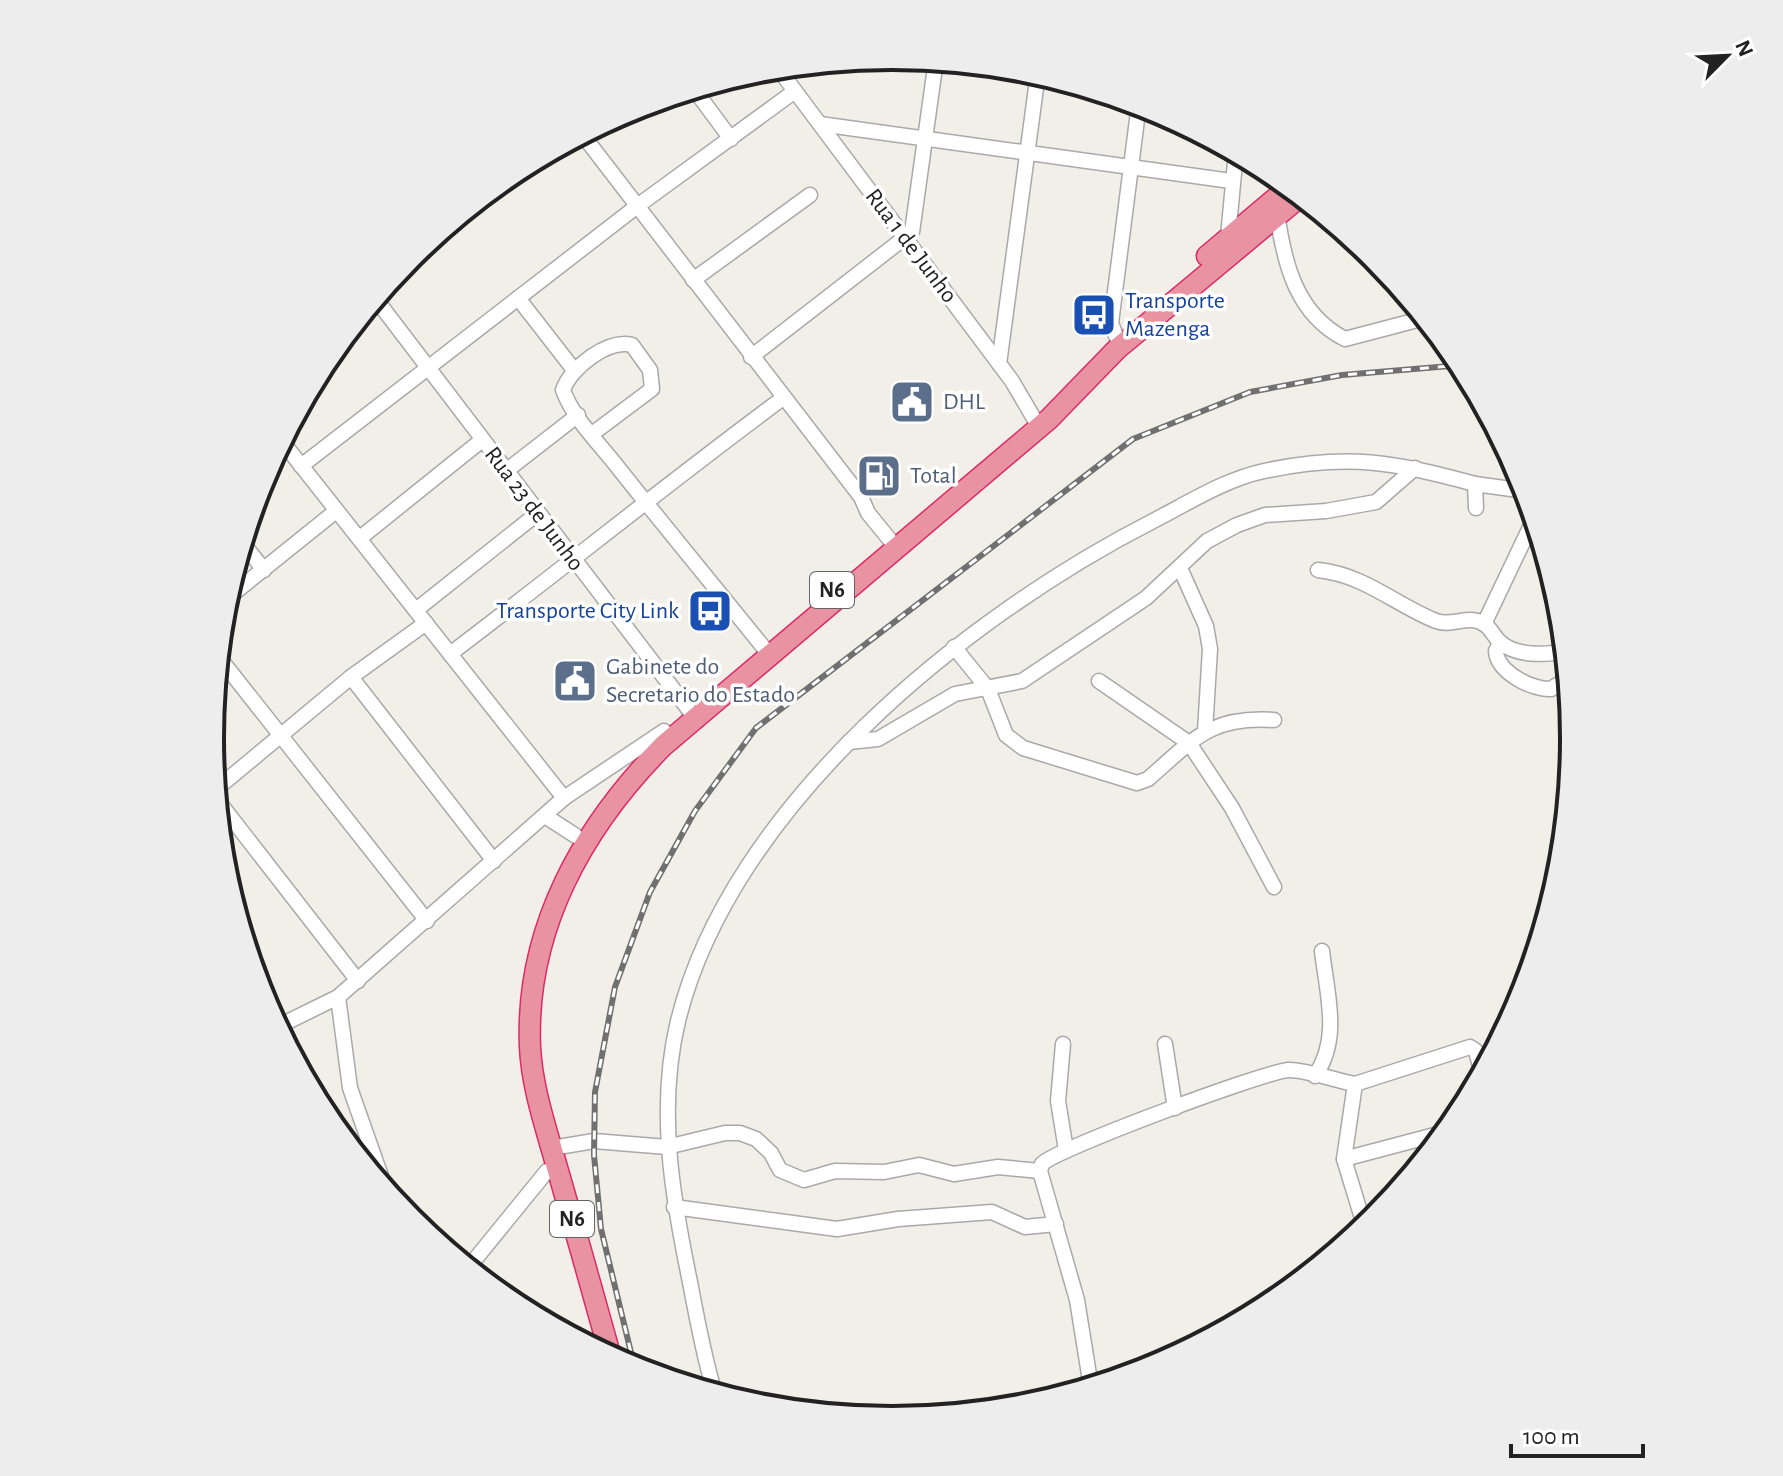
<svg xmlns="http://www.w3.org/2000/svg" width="1783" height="1476" viewBox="0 0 1783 1476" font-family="'Alegreya Sans',sans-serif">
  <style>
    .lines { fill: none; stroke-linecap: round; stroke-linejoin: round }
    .minor-casing { stroke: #a9a9a9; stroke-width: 17 }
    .highway-casing { stroke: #dc2a67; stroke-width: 23 }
    .minor { stroke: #fff; stroke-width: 14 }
    .highway { stroke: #e892a2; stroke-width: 20 }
    .rail-casing { stroke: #707070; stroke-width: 6 }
    .rail { stroke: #fff; stroke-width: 3; stroke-dasharray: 9; stroke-linecap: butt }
    .labels { text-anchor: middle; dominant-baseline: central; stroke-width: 7; stroke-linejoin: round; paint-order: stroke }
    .shield { fill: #fff; stroke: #646464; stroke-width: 2 }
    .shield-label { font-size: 22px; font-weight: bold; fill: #222 }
    .street-label { font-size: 24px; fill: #222; stroke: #fff }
    .transit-label { font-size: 24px; fill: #164399; stroke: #fff; text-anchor: start }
    .service-label { font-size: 24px; fill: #4e5e75; stroke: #fff; text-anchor: start }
    .rim { fill: none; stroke: #222; stroke-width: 4 }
  </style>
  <rect width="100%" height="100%" fill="#f2efe9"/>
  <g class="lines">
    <g class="minor-casing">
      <g id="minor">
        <polyline points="777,67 1012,381 1039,427"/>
        <polyline points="694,89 731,139"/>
        <polyline points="820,124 1231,181"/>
        <polyline points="582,134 861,497 868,513 890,540"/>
        <path d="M1277,213C1284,263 1296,314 1345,339L1425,318"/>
        <polyline points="1228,237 1236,152"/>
        <polyline points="693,280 810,195"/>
        <polyline points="375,298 696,719"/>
        <polyline points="518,298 574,370"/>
        <polyline points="1116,336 1111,323 1139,104"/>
        <polyline points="751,357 912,232 936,60"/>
        <polyline points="999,364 1038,73"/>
        <path d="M592,434L652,389L650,370L632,345C608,339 571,367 563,390C573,418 598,442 616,465C665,527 715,587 764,648"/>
        <polyline points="281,440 564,798"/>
        <polyline points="301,466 636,207 795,91"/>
        <polyline points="506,471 578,415"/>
        <polyline points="1476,508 1475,484 1526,491"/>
        <polyline points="360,538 482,440"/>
        <polyline points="242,542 264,570"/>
        <polyline points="1180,568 1206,626 1210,649 1205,731"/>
        <path d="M1318,570C1365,575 1394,604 1436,621C1452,627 1469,614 1484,624C1491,628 1494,637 1500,642C1515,656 1547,656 1565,650"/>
        <polyline points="224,601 336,511"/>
        <polyline points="416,610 538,513"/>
        <polyline points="1484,624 1534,519"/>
        <path d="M1500,643L1496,651C1497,672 1532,690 1551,689L1568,678"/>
        <path d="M954,647L988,689L1006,735L1023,748L1137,783L1148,779C1194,739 1210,716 1274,720"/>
        <path d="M450,654C562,569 671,481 783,398"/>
        <polyline points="218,656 427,921"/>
        <polyline points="351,677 494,861"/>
        <polyline points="1099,681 1189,743 1232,808 1274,887"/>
        <polyline points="849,742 878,739 955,694 1022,681 1146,598 1207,541 1237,525 1265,515 1326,511 1376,502 1415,468"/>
        <polyline points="215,790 351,677 426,623"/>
        <polyline points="215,797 358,981"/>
        <polyline points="545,816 576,836"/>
        <polyline points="338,997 350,1088 387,1193"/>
        <polyline points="277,1027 338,997 564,798 664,731"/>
        <polyline points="1063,1044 1058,1101 1066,1150"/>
        <polyline points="1165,1044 1175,1108"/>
        <path d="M1315,1076C1341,1038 1327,995 1322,951"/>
        <polyline points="552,1148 594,1141 667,1147 725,1133 740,1133 756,1139 771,1153 780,1170 804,1180 835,1171 884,1172 919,1165 954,1174 998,1167 1040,1171"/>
        <polyline points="1344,1159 1446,1132"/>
        <polyline points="674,1207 837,1229 898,1219 992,1212 1025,1227 1056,1224"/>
        <polyline points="1365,1228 1344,1159 1355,1084 1470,1047 1476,1051 1482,1074"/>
        <polyline points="468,1268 547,1171"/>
        <path d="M1091,1387L1077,1300L1040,1171L1042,1164C1056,1149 1264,1072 1288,1070C1305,1069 1336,1081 1355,1084"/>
        <path d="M715,1394C704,1357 697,1320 690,1282C672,1196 657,1108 678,1021C731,806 965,617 1153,521C1188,503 1226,479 1264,471C1349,453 1393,462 1475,484"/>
      </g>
    </g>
    <g class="highway-casing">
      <g id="highway">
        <polyline points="1207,256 1289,187"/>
        <path d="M611,1358C594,1296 576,1233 558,1171C547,1131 532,1089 530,1047C525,929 583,827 663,746L1049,419L1117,349L1301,196"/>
      </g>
    </g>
    <use href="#minor" class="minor"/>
    <use href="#highway" class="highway"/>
    <g class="rail-casing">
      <polyline id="rail" points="635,1369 601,1229 594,1155 595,1092 615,987 650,892 695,811 756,728 1133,439 1250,392 1342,375 1462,365"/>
    </g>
    <use href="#rail" class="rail"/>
  </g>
  <defs>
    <g id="bus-square" transform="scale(2.3)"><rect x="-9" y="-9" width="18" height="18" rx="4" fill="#1a4fb4" stroke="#fff"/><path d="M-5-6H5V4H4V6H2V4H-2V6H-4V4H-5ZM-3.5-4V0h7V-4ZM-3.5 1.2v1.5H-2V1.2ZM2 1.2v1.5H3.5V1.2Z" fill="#fff"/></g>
    <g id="civic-square" transform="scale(2.3)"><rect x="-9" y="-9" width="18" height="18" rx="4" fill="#5c6f8a" stroke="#fff"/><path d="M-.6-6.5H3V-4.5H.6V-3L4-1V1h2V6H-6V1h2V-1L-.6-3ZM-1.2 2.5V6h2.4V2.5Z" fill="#fff"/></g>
    <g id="fuel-square" transform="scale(2.3)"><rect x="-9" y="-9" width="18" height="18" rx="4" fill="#5c6f8a" stroke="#fff"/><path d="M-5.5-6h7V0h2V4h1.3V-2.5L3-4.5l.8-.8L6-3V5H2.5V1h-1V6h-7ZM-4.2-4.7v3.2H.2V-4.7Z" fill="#fff"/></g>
  </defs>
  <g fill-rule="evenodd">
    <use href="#bus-square" x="1094" y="315"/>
    <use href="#civic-square" x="912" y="402"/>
    <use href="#fuel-square" x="879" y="476"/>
    <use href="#bus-square" x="710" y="611"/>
    <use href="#civic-square" x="575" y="681"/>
  </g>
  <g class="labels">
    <g class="shield">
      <rect x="810" y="572" width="44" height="36" rx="6"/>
      <rect x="550" y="1201" width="44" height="36" rx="6"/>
    </g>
    <g class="shield-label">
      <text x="832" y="590">N6</text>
      <text x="572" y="1219">N6</text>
    </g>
    <g class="street-label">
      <text transform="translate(911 246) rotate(53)">Rua 1 de Junho</text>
      <text transform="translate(534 509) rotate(53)">Rua 23 de Junho</text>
    </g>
    <g class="transit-label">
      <text x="1125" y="301">Transporte<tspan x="1125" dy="28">Mazenga</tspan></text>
      <text x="679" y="611" text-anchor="end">Transporte City Link</text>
    </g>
    <g class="service-label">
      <text x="943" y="402">DHL</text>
      <text x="910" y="476">Total</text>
      <text x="606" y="667">Gabinete do<tspan x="606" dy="28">Secretario do Estado</tspan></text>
    </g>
  </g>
  <path d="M0 0H1783V1476H0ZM224 738a668 668 0 1 1 1336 0a668 668 0 1 1-1336 0Z" fill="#ededed" fill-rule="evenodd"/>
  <path class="rim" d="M224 738a668 668 0 1 1 1336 0a668 668 0 1 1-1336 0Z"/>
  <g transform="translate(1727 56) rotate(66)" stroke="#ffffff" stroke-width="6" paint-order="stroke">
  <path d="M0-6L14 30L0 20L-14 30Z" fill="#222222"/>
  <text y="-12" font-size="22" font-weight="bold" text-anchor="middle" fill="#222222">N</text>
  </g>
  <path d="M1511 1444v12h132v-12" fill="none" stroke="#222222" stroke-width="4"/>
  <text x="1523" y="1444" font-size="24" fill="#222222" stroke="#ffffff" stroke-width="6" paint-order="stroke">100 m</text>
</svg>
